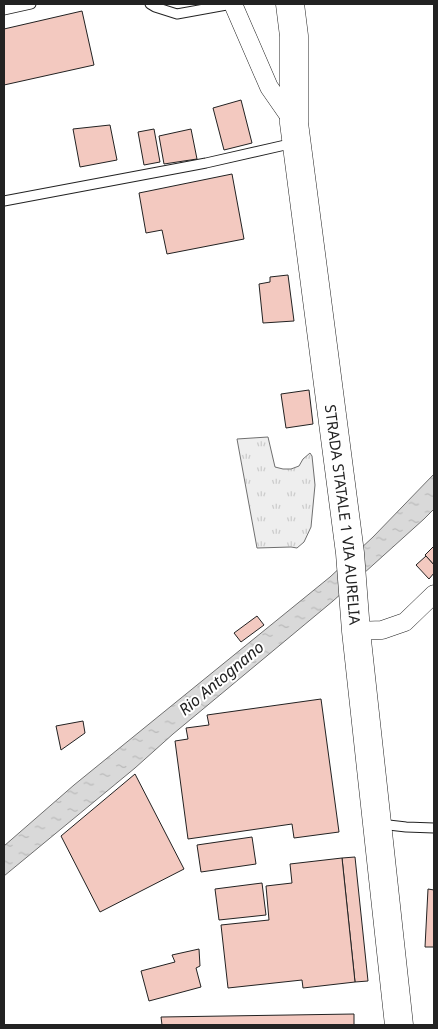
<svg xmlns="http://www.w3.org/2000/svg" width="438" height="1029" viewBox="0 0 438 1029" font-family="'Noto Sans',sans-serif">
  <style>
    .grass { fill: url(#grass-tufts); stroke: #6f6f6f }
    .water { fill: url(#water-ripples); stroke: #6f6f6f }
    .building { fill: #f3c9c0; stroke: #222 }
    .lines { fill: none; stroke-linecap: round; stroke-linejoin: round }
    .lane-casing { stroke: #222; stroke-width: 11 }
    .street-casing { stroke: #222; stroke-width: 19 }
    .primary-casing { stroke: #222; stroke-width: 29 }
    .lane { stroke: #fff; stroke-width: 9 }
    .street { stroke: #fff; stroke-width: 18 }
    .primary { stroke: #fff; stroke-width: 28 }
    .labels { text-anchor: middle; dominant-baseline: central; stroke-width: 4; stroke-linejoin: round; paint-order: stroke }
    .street-label { font-size: 15px; fill: #222; stroke: #fff }
    .water-label { font-size: 16px; font-style: italic; fill: #222; stroke: #fff }
  </style>
  <defs>
    <pattern id="grass-tufts" width="24" height="20" patternUnits="userSpaceOnUse" patternTransform="scale(1.25)"><rect width="24" height="20" fill="#eee"/><path d="M3 7l-1-3M5 7V3M7 7l1-3M15 17l-1-3M17 17v-4M19 17l1-3" fill="none" stroke="#ccc"/></pattern>
    <pattern id="water-ripples" width="26" height="14" patternUnits="userSpaceOnUse" patternTransform="scale(1.25)"><rect width="26" height="14" fill="#d9d9d9"/><path d="M2 4q2-2 4 0t4 0M15 11q2-2 4 0t4 0" fill="none" stroke="#bababa"/></pattern>
  </defs>
  <rect width="100%" height="100%" fill="#fff"/>
  <polygon class="grass" points="268,437 275,467 283,469 291,469 299,466 303,459 310,453 312,456 315,485 311,527 304,542 297,548 291,547 257,548 237,439"/>
  <polygon class="water" points="434,474 434,509 424,519 333,601 173,734 135,768 4,876 4,846 74,785 330,577 373,537"/>
  <g class="building">
    <polygon points="82,11 94,65 4,85 4,29"/>
    <polygon points="241,100 252,143 224,150 213,108"/>
    <polygon points="110,125 117,160 80,167 73,129"/>
    <polygon points="154,129 160,162 144,165 138,132"/>
    <polygon points="191,129 197,159 164,164 159,136"/>
    <polygon points="232,174 244,239 167,254 162,230 146,233 139,193"/>
    <polygon points="288,275 294,321 263,323 259,284 270,282 270,277"/>
    <polygon points="309,390 313,424 286,428 281,394"/>
    <polygon points="434,546 434,565 425,555"/>
    <polygon points="426,556 434,565 434,573 429,579 416,565"/>
    <polygon points="257,616 264,625 241,642 234,633"/>
    <polygon points="321,699 339,832 294,838 292,824 188,839 175,741 188,739 186,728 209,725 207,715"/>
    <polygon points="83,721 85,733 61,750 56,726"/>
    <polygon points="135,774 184,869 100,912 61,836"/>
    <polygon points="252,837 256,864 201,872 197,845"/>
    <polygon points="355,857 368,981 355,982 342,858"/>
    <polygon points="342,858 355,982 303,988 302,980 228,988 221,925 269,920 266,886 292,883 290,864"/>
    <polygon points="262,883 266,915 219,920 215,889"/>
    <polygon points="428,889 434,890 434,947 425,947"/>
    <polygon points="199,949 200,966 196,968 201,987 149,1001 141,971 175,962 172,955"/>
    <polygon points="354,1014 354,1025 162,1025 161,1017"/>
  </g>
  <g class="lines">
    <g class="lane-casing">
      <g id="lane">
        <polyline points="150,4 155,7 177,14 232,4"/>
        <polyline points="4,10 31,4"/>
        <polyline points="4,201 206,163 294,143"/>
        <polyline points="380,824 406,827 434,828"/>
      </g>
    </g>
    <g class="street-casing">
      <g id="street">
        <polyline points="233,4 269,87 294,123"/>
        <polyline points="356,631 382,630 405,622 434,594"/>
      </g>
    </g>
    <g class="primary-casing">
      <g id="primary">
        <path id="s1" d="M290,4L294,36V123L350,553L356,631L399,1025"/>
      </g>
    </g>
    <use href="#lane" class="lane"/>
    <use href="#street" class="street"/>
    <use href="#primary" class="primary"/>
  </g>
  <g class="labels">
    <g class="street-label">
      <text stroke="none"><textPath href="#s1" startOffset="514">STRADA STATALE 1 VIA AURELIA</textPath></text>
    </g>
    <g class="water-label">
      <text transform="translate(221 678) rotate(-40)">Rio Antognano</text>
    </g>
  </g>
  <rect width="438" height="1029" fill="none" stroke="#222222" stroke-width="10"/>
</svg>
